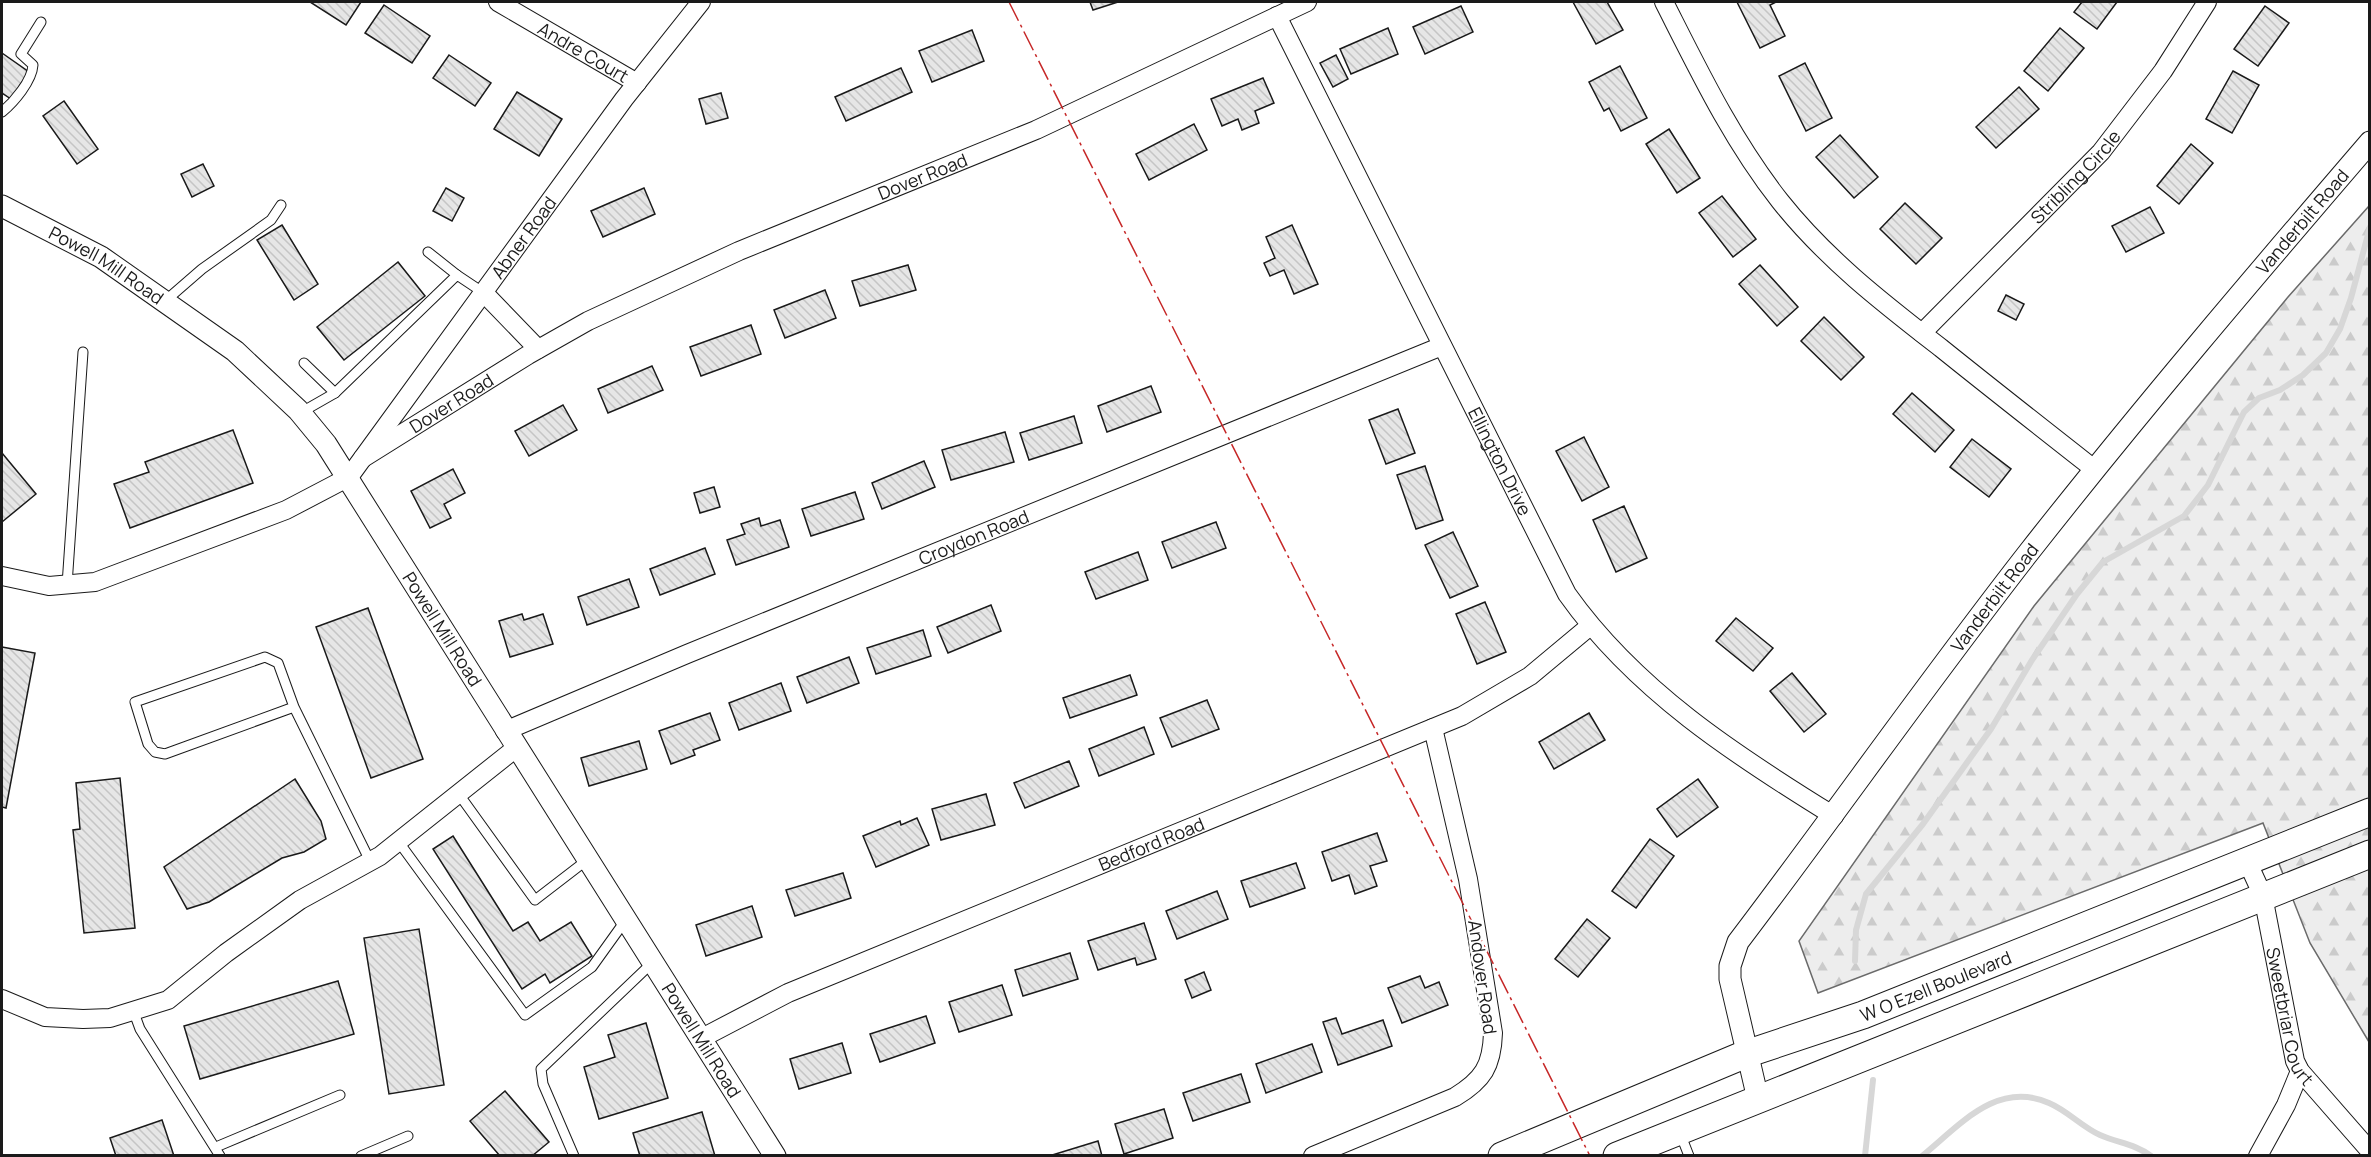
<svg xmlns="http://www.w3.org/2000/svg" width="2371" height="1157" viewBox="0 0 2371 1157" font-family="Manrope,sans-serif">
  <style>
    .forest { fill: url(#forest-firs); stroke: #6a6a6a; stroke-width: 1.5 }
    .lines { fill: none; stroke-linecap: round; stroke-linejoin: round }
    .stream { stroke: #d7d7d7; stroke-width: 6 }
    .building { fill: url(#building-back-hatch); stroke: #1a1a1a; stroke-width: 1.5 }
    .service-casing { stroke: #1a1a1a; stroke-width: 11 }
    .minor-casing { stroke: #1a1a1a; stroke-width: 20 }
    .tertiary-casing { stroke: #1a1a1a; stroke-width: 23 }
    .primary-casing { stroke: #1a1a1a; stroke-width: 29 }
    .service { stroke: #fff; stroke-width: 9 }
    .minor { stroke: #fff; stroke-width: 18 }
    .tertiary { stroke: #fff; stroke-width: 21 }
    .primary { stroke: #fff; stroke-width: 27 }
    .power { stroke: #c62828; stroke-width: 1.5; stroke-dasharray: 21 4.5 3 4.5; stroke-linecap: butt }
    .labels { text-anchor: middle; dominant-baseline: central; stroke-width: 4.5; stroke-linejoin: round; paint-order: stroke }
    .street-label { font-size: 18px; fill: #1a1a1a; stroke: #fff }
  </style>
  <defs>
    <pattern id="forest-firs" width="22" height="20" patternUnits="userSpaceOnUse" patternTransform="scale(1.5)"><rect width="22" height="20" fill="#ededed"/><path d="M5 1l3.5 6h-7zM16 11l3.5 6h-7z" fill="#cbcbcb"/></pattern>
    <pattern id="building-back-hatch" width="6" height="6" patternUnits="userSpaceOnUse" patternTransform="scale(1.5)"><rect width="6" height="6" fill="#e6e6e6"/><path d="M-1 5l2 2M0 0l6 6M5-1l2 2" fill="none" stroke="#c5c5c5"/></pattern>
  </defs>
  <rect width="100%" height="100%" fill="#fff"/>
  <polygon class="forest" points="2369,206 2369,1042 2310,943 2263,823 1818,993 1799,941 2034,606 2288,297"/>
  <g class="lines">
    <g class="stream">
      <polyline points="1855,961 1856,930 1866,894 1923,824 1991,729 2032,660 2077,594 2103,562 2184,516 2208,485 2244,412 2259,398 2280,390 2303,375 2326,353 2340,329 2351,298 2370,227"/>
      <polyline points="1865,1156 1873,1080"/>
      <path d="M1922,1156C1960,1125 1997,1080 2049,1103C2068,1111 2082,1127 2100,1135C2118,1143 2135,1144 2151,1156"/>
    </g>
  </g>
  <g class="building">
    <polygon points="310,2 361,2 346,25"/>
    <polygon points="1090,2 1118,2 1093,10"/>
    <polygon points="1573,2 1607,2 1623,30 1596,44"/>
    <polygon points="1737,2 1776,2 1770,5 1785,36 1760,48"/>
    <polygon points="2082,2 2117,2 2097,29 2074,12"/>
    <polygon points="384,5 430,36 412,63 365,33"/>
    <polygon points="1461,6 1473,32 1425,54 1413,27"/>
    <polygon points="2265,6 2289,23 2258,66 2234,49"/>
    <polygon points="1388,28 1398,54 1351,74 1340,49"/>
    <polygon points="2060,28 2084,48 2048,91 2024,71"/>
    <polygon points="972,30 984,61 932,82 919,51"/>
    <polygon points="2,53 29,72 11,99 2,93"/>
    <polygon points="449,55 491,83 475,106 433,78"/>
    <polygon points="1336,55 1348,79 1333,87 1320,63"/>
    <polygon points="1805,63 1832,118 1806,131 1779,76"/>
    <polygon points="1620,66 1647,118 1621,131 1609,108 1604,111 1589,82"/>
    <polygon points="901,68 912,92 846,121 835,97"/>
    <polygon points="2233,71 2259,85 2232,133 2206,119"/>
    <polygon points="1263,78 1274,103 1255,111 1259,123 1242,130 1238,119 1222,126 1211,99"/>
    <polygon points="2019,87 2039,109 1996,148 1976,127"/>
    <polygon points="517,92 562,119 539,156 494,129"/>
    <polygon points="721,93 728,118 706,124 699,99"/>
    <polygon points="64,101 98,149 77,164 43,116"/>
    <polygon points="1194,124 1207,150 1149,180 1136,154"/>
    <polygon points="1669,129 1700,178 1677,193 1646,144"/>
    <polygon points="1840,135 1878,177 1854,198 1816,157"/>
    <polygon points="2191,144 2213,163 2179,204 2157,186"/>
    <polygon points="203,164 214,186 192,197 181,174"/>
    <polygon points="446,188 464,198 452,221 433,211"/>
    <polygon points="644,188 655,214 603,237 591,211"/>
    <polygon points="1722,196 1756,239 1733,257 1699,213"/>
    <polygon points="1905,203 1942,238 1916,264 1880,229"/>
    <polygon points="2150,207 2164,233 2126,252 2112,226"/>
    <polygon points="282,225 318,284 294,300 257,240"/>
    <polygon points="1292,225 1318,284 1294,294 1284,270 1270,276 1264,263 1275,258 1266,237"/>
    <polygon points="398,262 425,296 344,360 317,327"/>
    <polygon points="908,265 916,290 860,306 852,281"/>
    <polygon points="1760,265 1798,307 1777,326 1739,284"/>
    <polygon points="825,290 836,318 785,338 774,310"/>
    <polygon points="2006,295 2024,304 2016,320 1998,311"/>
    <polygon points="1824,317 1864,357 1841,380 1801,341"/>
    <polygon points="751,325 761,354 701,376 690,347"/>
    <polygon points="652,366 663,390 608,413 598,389"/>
    <polygon points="1151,386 1161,412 1107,432 1098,406"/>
    <polygon points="1912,393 1954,430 1935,452 1893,414"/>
    <polygon points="563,405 577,430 529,456 515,431"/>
    <polygon points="1398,409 1415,453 1386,464 1369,420"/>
    <polygon points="1074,416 1082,443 1029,460 1020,433"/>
    <polygon points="233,430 253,483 130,528 114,484 149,472 145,462"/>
    <polygon points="1005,432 1014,462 951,480 942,450"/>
    <polygon points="1584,437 1609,487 1582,501 1556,451"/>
    <polygon points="1972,439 2011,469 1989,497 1950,467"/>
    <polygon points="2,453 36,494 2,522"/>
    <polygon points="924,461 935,487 882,509 872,483"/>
    <polygon points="1425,466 1443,520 1416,529 1397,475"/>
    <polygon points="453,469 465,493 444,504 451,518 430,528 411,491"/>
    <polygon points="714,487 720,507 700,513 694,493"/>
    <polygon points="855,492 864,519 811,536 802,509"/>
    <polygon points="1624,506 1647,558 1616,572 1593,520"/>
    <polygon points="759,518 761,526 780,520 789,547 736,565 727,540 745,534 741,524"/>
    <polygon points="1216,522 1226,548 1172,568 1162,542"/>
    <polygon points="1453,532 1478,586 1450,598 1425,545"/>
    <polygon points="705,548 715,574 660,595 650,569"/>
    <polygon points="1138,552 1148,580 1096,599 1085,572"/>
    <polygon points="629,579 639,607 587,625 578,597"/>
    <polygon points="1485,602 1506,652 1477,664 1456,614"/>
    <polygon points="991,605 1001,631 948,653 937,627"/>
    <polygon points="368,608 423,759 371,778 316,627"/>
    <polygon points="522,614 524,620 543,614 553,644 510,657 499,621"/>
    <polygon points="1736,618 1773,648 1753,671 1716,641"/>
    <polygon points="923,630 931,656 876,674 867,648"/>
    <polygon points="2,647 35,653 6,808 2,807"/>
    <polygon points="849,657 859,683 807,703 797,677"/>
    <polygon points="1792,673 1826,714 1804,732 1770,691"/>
    <polygon points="1130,675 1137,695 1070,718 1063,698"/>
    <polygon points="781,683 791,711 739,730 729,703"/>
    <polygon points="1207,700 1219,729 1172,747 1160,718"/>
    <polygon points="710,713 720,740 693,750 695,755 671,764 659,731"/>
    <polygon points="1589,713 1605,740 1554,769 1539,742"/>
    <polygon points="1144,727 1154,754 1099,776 1089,749"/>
    <polygon points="639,741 647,769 589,786 581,758"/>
    <polygon points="1069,761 1079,786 1025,808 1014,783"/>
    <polygon points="120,778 135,928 84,933 73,830 80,829 76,783"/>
    <polygon points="295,779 321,821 326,839 304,852 282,858 209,902 187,909 164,867"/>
    <polygon points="1698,779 1718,807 1677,837 1657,809"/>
    <polygon points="986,794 995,825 941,840 932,809"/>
    <polygon points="917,818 929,845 876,867 863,836 900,821 901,825"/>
    <polygon points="1377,833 1387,861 1370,866 1377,886 1355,894 1349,875 1332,881 1322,852"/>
    <polygon points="453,836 513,931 528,922 540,941 571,922 592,956 550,983 545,974 522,989 433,849"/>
    <polygon points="1650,839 1674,856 1636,908 1612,891"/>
    <polygon points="1296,863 1305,888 1250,907 1241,881"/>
    <polygon points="843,873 851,898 795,916 786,890"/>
    <polygon points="1217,891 1228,919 1177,939 1166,911"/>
    <polygon points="752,906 762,937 706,956 696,925"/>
    <polygon points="1587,919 1610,938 1578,977 1555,959"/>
    <polygon points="1144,923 1156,959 1137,965 1135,958 1098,970 1088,941"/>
    <polygon points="419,929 444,1085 389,1094 364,938"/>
    <polygon points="1070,953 1078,979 1023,996 1015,970"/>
    <polygon points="1204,972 1211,990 1192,998 1185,980"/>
    <polygon points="1420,976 1425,988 1439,982 1448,1005 1402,1023 1388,988"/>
    <polygon points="338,981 354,1034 200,1079 184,1026"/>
    <polygon points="1002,985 1012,1015 959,1032 949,1002"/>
    <polygon points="926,1016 935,1043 880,1062 870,1034"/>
    <polygon points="1336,1018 1342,1034 1383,1020 1392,1046 1338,1065 1323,1022"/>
    <polygon points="646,1023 668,1098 599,1119 584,1067 615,1057 608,1035"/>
    <polygon points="842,1043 851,1073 799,1089 790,1059"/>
    <polygon points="1312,1044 1322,1072 1266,1093 1256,1064"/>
    <polygon points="1241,1074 1250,1102 1193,1121 1183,1093"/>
    <polygon points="505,1091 549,1142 532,1156 500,1156 470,1121"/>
    <polygon points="1164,1109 1173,1138 1124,1154 1115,1124"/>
    <polygon points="702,1112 715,1156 640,1156 633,1133"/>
    <polygon points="162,1120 174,1156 116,1156 110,1138"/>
    <polygon points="1098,1141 1102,1156 1049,1156"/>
  </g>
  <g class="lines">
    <g class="service-casing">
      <g id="service">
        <path d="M2,112C14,102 32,81 33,65L21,54L41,22"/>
        <polyline points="428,252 457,275"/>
        <polyline points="164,302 202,269 271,220 281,205"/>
        <polyline points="304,363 335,393"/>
        <polyline points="300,413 335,393 457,275 484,293"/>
        <polyline points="67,585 83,352"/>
        <polyline points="294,707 165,754 155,752 148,744 135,702 265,657 278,663 294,707 370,861"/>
        <polyline points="458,793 535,900 587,860"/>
        <polyline points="398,841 525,1015 592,967 625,921"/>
        <polyline points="133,1010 140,1029 220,1156"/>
        <polyline points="1680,1133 1689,1156"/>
        <polyline points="216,1147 340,1095"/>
        <polyline points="361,1156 408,1136"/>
        <polyline points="574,1156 543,1084 541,1069 652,963"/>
      </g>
    </g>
    <g class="minor-casing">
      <g id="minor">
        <path id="s1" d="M498,2L637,83"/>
        <path d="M1664,2C1699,71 1732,140 1780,201C1826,259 1883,303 1941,348C1992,389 2043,429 2094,469"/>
        <path id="s2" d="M1277,16L1567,594C1635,690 1735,755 1834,816"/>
        <polyline points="484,293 538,349"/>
        <path id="s3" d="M1922,333L2101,152L2163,71L2207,2"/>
        <path id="s4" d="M363,458L528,355L588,321L739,251L1036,130L1307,2"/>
        <path id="s5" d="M2,576L49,586L95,582L286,510L349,477L624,99L701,2"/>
        <path id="s6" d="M505,731L687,654L1442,346"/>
        <path id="s7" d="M2247,861L2263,896L2295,1061L2300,1071L2370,1151"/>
        <polyline points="2,999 45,1017 83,1019 110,1018 168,1000 226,953 300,900 380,856 516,748"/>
        <path id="s8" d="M700,1039L788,993L1462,716L1530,676L1590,626"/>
        <path d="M1313,1156L1455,1097C1483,1080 1492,1066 1493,1033L1468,879L1433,728"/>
        <polyline points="2258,1156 2286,1105 2300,1071"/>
      </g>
    </g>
    <g class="tertiary-casing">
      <g id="tertiary">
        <path id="s9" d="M2,206L101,257L235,351L298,410L326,444L775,1156"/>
        <path id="s10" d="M1758,1099L1730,979V966L1738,942C1836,813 1929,680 2029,552C2139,412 2254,277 2370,142"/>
      </g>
    </g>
    <g class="primary-casing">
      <g id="primary">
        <path id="s11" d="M1502,1156L1746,1054L1863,1015L2370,812"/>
        <polyline points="1617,1156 2370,854"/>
      </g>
    </g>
    <use href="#service" class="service"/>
    <use href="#minor" class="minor"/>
    <use href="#tertiary" class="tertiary"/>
    <use href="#primary" class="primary"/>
    <polyline class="power" points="1009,2 1590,1156"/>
  </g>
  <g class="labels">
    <g class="street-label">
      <text stroke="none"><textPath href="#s1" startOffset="99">Andre Court</textPath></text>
      <text stroke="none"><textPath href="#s4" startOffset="628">Dover Road</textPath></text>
      <text stroke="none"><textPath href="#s3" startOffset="219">Stribling Circle</textPath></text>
      <text stroke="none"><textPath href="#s10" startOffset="1077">Vanderbilt Road</textPath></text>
      <text stroke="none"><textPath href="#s5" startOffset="666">Abner Road</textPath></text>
      <text stroke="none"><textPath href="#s9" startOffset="120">Powell Mill Road</textPath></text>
      <text stroke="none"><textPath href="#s4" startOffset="104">Dover Road</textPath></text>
      <text stroke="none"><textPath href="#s2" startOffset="498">Ellington Drive</textPath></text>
      <text stroke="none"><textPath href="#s6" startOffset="507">Croydon Road</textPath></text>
      <text stroke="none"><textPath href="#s10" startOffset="591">Vanderbilt Road</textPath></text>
      <text stroke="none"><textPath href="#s9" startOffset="624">Powell Mill Road</textPath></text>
      <text stroke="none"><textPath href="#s8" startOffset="492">Bedford Road</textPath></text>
      <text transform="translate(1483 977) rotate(82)">Andover Road</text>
      <text stroke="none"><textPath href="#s11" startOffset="466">W O Ezell Boulevard</textPath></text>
      <text stroke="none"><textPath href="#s7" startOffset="162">Sweetbriar Court</textPath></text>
      <text stroke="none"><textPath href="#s9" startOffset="1110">Powell Mill Road</textPath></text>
    </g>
  </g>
  <rect width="2371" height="1157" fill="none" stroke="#1a1a1a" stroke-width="6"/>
</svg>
